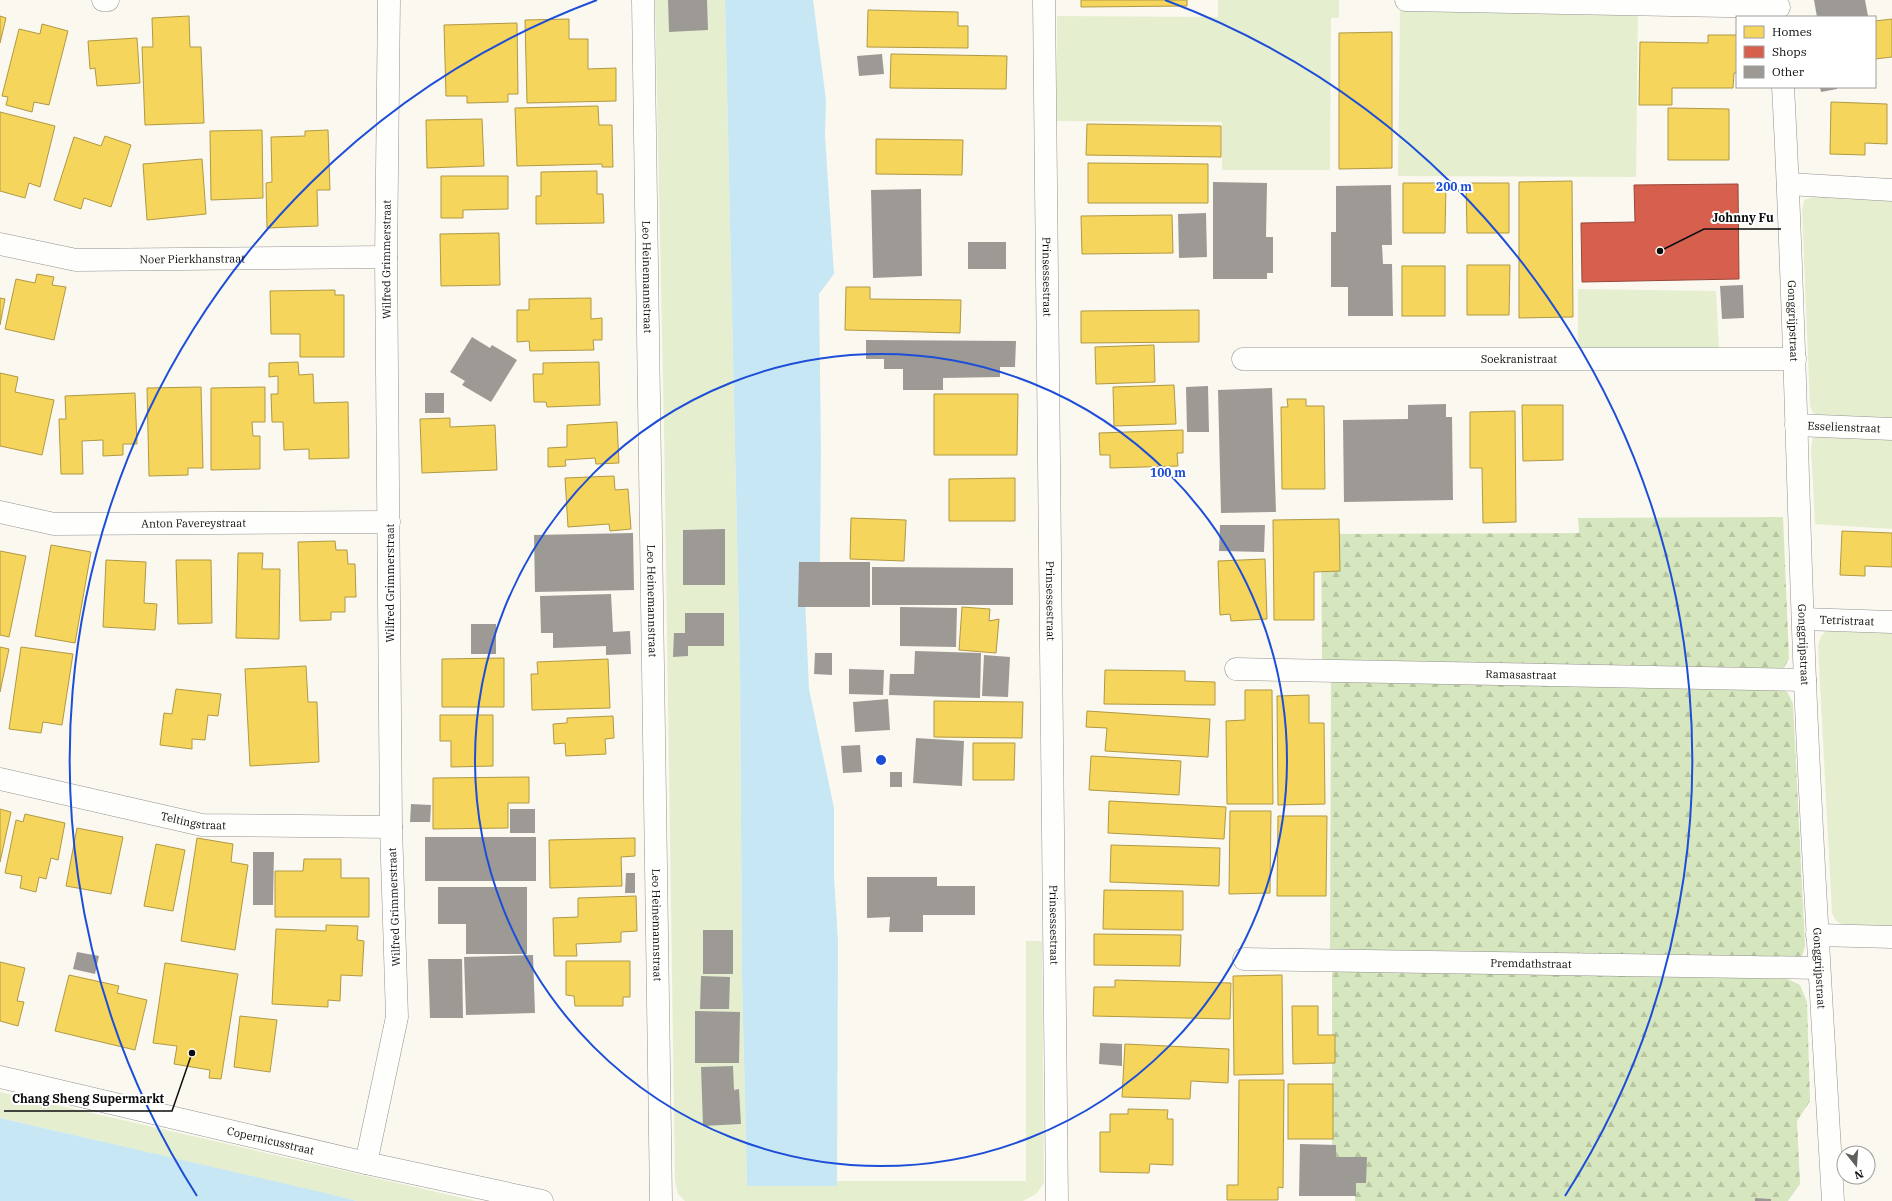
<svg xmlns="http://www.w3.org/2000/svg" width="1892" height="1201" viewBox="0 0 1892 1201" font-family="'IBM Plex Serif',serif">
  <style>
    .grass { fill: #e5efd0 }
    .forest { fill: url(#forest-firs) }
    .water { fill: #c8e7f4 }
    .homes { fill: #f6d55c; stroke: #b09944 }
    .shops { fill: #d6604d; stroke: #99473a }
    .building { fill: #9d9a96 }
    .lines { fill: none; stroke-linecap: round; stroke-linejoin: round }
    .minor-casing { stroke: #94928f; stroke-width: 23 }
    .tertiary-casing { stroke: #94928f; stroke-width: 23 }
    .minor { stroke: #fefefd; stroke-width: 22 }
    .tertiary { stroke: #fefefd; stroke-width: 22 }
    .ring { fill: none; stroke: #1d4ed8; stroke-width: 2 }
    .labels { text-anchor: middle; dominant-baseline: central; stroke-width: 4; stroke-linejoin: round; paint-order: stroke }
    .street-label { font-size: 11px; fill: #0c0c0c; stroke: #fff }
    .centre { fill: #1d4ed8; stroke: #fff; stroke-width: 2 }
    .ring-label { font-size: 12px; text-anchor: middle; font-weight: bold; fill: #1d4ed8; stroke: #fff; stroke-width: 4; stroke-linejoin: round; paint-order: stroke }
    .leader { fill: none; stroke: #0c0c0c; stroke-width: 1.5 }
    .callout-dot { fill: #0c0c0c; stroke: #fff; stroke-width: 1.5 }
    .callout-label { font-size: 12px; text-anchor: middle; font-weight: bold; fill: #0c0c0c; stroke: #fff; stroke-width: 4; stroke-linejoin: round; paint-order: stroke }
  </style>
  <defs>
    <pattern id="forest-firs" width="22" height="20" patternUnits="userSpaceOnUse"><rect width="22" height="20" fill="#d6e6be"/><path d="M5 1l3.5 6h-7zM16 11l3.5 6h-7z" fill="#b6c4a2"/></pattern>
  </defs>
  <rect width="100%" height="100%" fill="#fbf8f0"/>
  <g class="grass">
    <polygon points="655,0 725,0 740,670 742,980 747,1186 837,1186 837,1181 1026,1181 1026,941 1042,941 1044,1183 1036,1194 1023,1201 685,1201 678,1194 675,1182 664,430"/>
    <polygon points="1218,0 1339,0 1339,18 1331,18 1330,170 1222,170 1222,122 1056,121 1057,16 1218,17"/>
    <polygon points="1400,9 1638,10 1636,177 1398,176"/>
    <polygon points="1815,196 1892,201 1892,418 1822,416 1813,413 1810,406 1802,211 1804,200"/>
    <polygon points="1578,289 1716,291 1719,349 1578,348"/>
    <polygon points="1813,437 1892,437 1892,529 1815,524 1811,448"/>
    <polygon points="1892,627 1892,928 1843,925 1836,921 1832,913 1818,646 1821,636 1827,630"/>
    <polygon points="0,1092 476,1201 357,1201 0,1118"/>
  </g>
  <g class="forest">
    <polygon points="1783,517 1789,659 1783,669 1322,664 1321,534 1579,533 1578,518"/>
    <polygon points="1331,680 1776,686 1788,693 1793,704 1805,946 1802,956 1792,962 1330,955"/>
    <polygon points="1332,971 1786,978 1800,985 1807,1002 1810,1101 1797,1121 1800,1184 1788,1201 1355,1201 1355,1157 1332,1158"/>
  </g>
  <g class="water">
    <polygon points="725,0 813,0 826,100 825,136 834,274 819,294 821,451 820,562 804,574 809,689 834,808 834,876 838,941 837,1186 747,1186 742,980 740,670"/>
    <polygon points="0,1118 321,1192 357,1201 0,1201"/>
  </g>
  <g class="homes">
    <polygon points="1081,0 1187,0 1187,6 1081,7"/>
    <polygon points="868,10 958,12 958,26 968,26 968,48 867,47"/>
    <polygon points="0,16 6,18 0,43"/>
    <polygon points="189,16 190,47 201,47 204,123 145,125 142,47 153,47 152,18"/>
    <polygon points="569,19 569,39 588,39 588,69 616,68 616,101 527,103 525,20"/>
    <polygon points="1892,19 1892,57 1875,59 1875,21"/>
    <polygon points="517,23 518,94 508,94 508,102 467,103 467,96 446,96 444,25"/>
    <polygon points="42,24 68,31 49,105 34,102 32,112 6,105 8,97 2,96 19,29 40,34"/>
    <polygon points="1392,32 1392,168 1339,169 1339,33"/>
    <polygon points="1708,35 1737,35 1737,73 1734,73 1733,88 1672,88 1672,105 1639,105 1640,42 1708,43"/>
    <polygon points="137,38 140,83 97,86 95,68 90,69 88,41"/>
    <polygon points="891,54 1007,56 1006,89 890,88"/>
    <polygon points="1831,102 1887,104 1887,144 1865,143 1865,155 1830,154"/>
    <polygon points="598,106 599,125 612,125 613,167 602,167 602,164 517,166 515,108"/>
    <polygon points="1668,108 1729,109 1729,160 1668,160"/>
    <polygon points="0,112 55,126 40,187 29,183 25,198 0,191"/>
    <polygon points="482,119 484,166 427,168 426,120"/>
    <polygon points="1087,124 1221,126 1221,157 1086,155"/>
    <polygon points="262,130 263,198 211,200 210,131"/>
    <polygon points="328,130 330,190 317,190 318,226 267,228 266,183 272,182 271,137 305,136 305,131"/>
    <polygon points="105,136 131,145 111,207 84,198 81,209 54,200 74,137 101,146"/>
    <polygon points="876,139 963,140 962,175 876,174"/>
    <polygon points="202,159 206,214 147,220 143,164"/>
    <polygon points="1088,163 1208,164 1208,203 1088,203"/>
    <polygon points="597,171 597,194 603,194 604,223 536,224 536,196 541,196 541,172"/>
    <polygon points="441,176 508,176 508,209 463,210 463,218 441,218"/>
    <polygon points="1572,181 1573,317 1519,318 1519,182"/>
    <polygon points="1403,183 1446,183 1445,233 1403,233"/>
    <polygon points="1466,183 1509,183 1509,233 1467,233"/>
    <polygon points="1172,215 1173,253 1082,254 1081,216"/>
    <polygon points="499,233 500,285 441,286 440,234"/>
    <polygon points="1467,265 1510,265 1509,315 1467,315"/>
    <rect x="1402" y="266" width="43" height="50"/>
    <polygon points="37,274 54,277 52,285 66,287 54,340 5,329 16,279 35,283"/>
    <polygon points="846,287 870,287 870,299 961,300 960,333 845,330"/>
    <polygon points="335,290 335,295 344,295 344,357 300,357 300,334 271,334 270,291"/>
    <polygon points="0,298 5,299 0,325"/>
    <polygon points="591,298 591,319 602,318 602,340 593,340 594,350 530,351 529,341 517,342 517,310 529,310 529,299"/>
    <polygon points="1199,310 1199,342 1081,343 1081,311"/>
    <polygon points="1154,345 1155,382 1096,384 1095,347"/>
    <polygon points="298,362 299,375 313,374 314,403 348,402 349,458 309,459 309,449 284,450 283,422 272,422 271,394 278,394 278,376 269,377 269,363"/>
    <polygon points="599,362 600,405 547,407 546,402 534,402 533,374 543,374 543,363"/>
    <polygon points="0,373 18,377 15,392 54,400 42,455 0,446"/>
    <polygon points="1174,385 1176,424 1114,426 1113,387"/>
    <polygon points="201,387 203,468 188,468 188,475 149,476 147,388"/>
    <polygon points="265,387 265,422 252,422 253,436 260,436 260,469 211,470 211,388"/>
    <polygon points="135,393 137,444 123,444 123,455 103,456 103,440 82,441 83,474 61,474 59,419 66,419 65,396"/>
    <polygon points="934,394 1018,394 1017,455 934,455"/>
    <polygon points="1287,399 1306,399 1306,406 1324,406 1325,489 1282,489 1281,407 1288,407"/>
    <polygon points="1522,405 1563,405 1563,460 1523,461"/>
    <polygon points="1515,411 1516,522 1483,523 1482,468 1470,468 1470,412"/>
    <polygon points="450,418 450,427 495,425 497,470 422,473 420,419"/>
    <polygon points="617,422 619,463 596,464 595,458 565,460 566,466 548,467 548,448 567,447 567,425"/>
    <polygon points="1183,430 1183,453 1177,453 1178,466 1110,468 1110,455 1100,455 1099,433"/>
    <polygon points="614,476 615,490 628,489 631,529 610,531 609,524 568,527 565,478"/>
    <polygon points="1015,478 1015,521 949,521 949,479"/>
    <polygon points="851,518 906,520 904,561 850,559"/>
    <polygon points="1339,519 1340,571 1314,572 1314,620 1274,620 1273,520"/>
    <polygon points="1842,531 1892,533 1892,567 1865,566 1865,576 1840,575"/>
    <polygon points="335,541 336,550 347,550 348,564 355,564 356,597 345,597 345,612 331,612 331,620 300,621 298,542"/>
    <polygon points="51,545 91,552 75,643 35,636"/>
    <polygon points="0,551 26,556 9,637 0,635"/>
    <polygon points="238,553 263,553 262,569 280,569 279,639 236,638"/>
    <polygon points="1265,559 1267,619 1231,621 1230,614 1220,615 1218,561"/>
    <polygon points="106,560 146,562 144,603 157,604 155,630 103,627"/>
    <polygon points="176,560 211,560 212,623 178,624"/>
    <polygon points="962,607 990,609 989,621 999,619 996,653 959,650"/>
    <polygon points="0,647 9,649 0,692"/>
    <polygon points="21,647 73,654 62,725 43,722 41,733 9,729"/>
    <polygon points="504,658 504,707 442,707 442,659"/>
    <polygon points="608,659 610,708 532,710 531,674 538,674 537,662"/>
    <polygon points="306,666 308,702 317,702 319,762 250,766 245,669"/>
    <polygon points="1105,670 1185,671 1185,681 1215,682 1215,705 1104,704"/>
    <polygon points="176,689 221,694 218,716 208,715 205,740 192,739 192,749 160,745 164,713 172,714"/>
    <polygon points="1245,690 1272,690 1273,804 1227,804 1226,721 1245,720"/>
    <polygon points="1309,695 1309,723 1324,723 1325,804 1278,805 1277,696"/>
    <polygon points="934,701 1023,702 1022,738 934,737"/>
    <polygon points="1087,711 1210,719 1208,757 1105,751 1107,728 1086,727"/>
    <polygon points="440,715 493,715 493,766 451,767 451,741 440,741"/>
    <polygon points="613,716 614,738 605,739 606,754 566,756 565,743 554,744 553,724 567,723 567,718"/>
    <polygon points="973,743 1015,743 1014,780 973,780"/>
    <polygon points="1091,756 1181,761 1179,795 1089,790"/>
    <polygon points="529,777 529,803 508,803 508,828 433,829 433,778"/>
    <polygon points="1109,801 1226,807 1224,839 1108,833"/>
    <polygon points="0,809 11,812 0,862"/>
    <polygon points="1230,811 1271,811 1270,893 1229,894"/>
    <polygon points="25,814 65,823 58,860 51,858 46,879 39,877 36,892 20,888 22,876 5,873 16,820 23,822"/>
    <polygon points="1278,816 1327,816 1326,896 1277,896"/>
    <polygon points="77,828 123,837 111,894 66,886"/>
    <polygon points="197,838 233,844 231,862 248,865 235,950 181,941"/>
    <polygon points="635,838 635,856 621,857 622,886 550,888 549,840"/>
    <polygon points="156,844 185,850 173,911 144,906"/>
    <polygon points="1111,845 1220,848 1219,886 1110,882"/>
    <polygon points="304,859 341,859 341,878 369,878 369,917 275,917 275,871 303,871"/>
    <polygon points="1104,890 1183,891 1183,930 1103,929"/>
    <polygon points="636,896 637,931 621,932 621,942 576,944 577,956 554,956 553,918 578,917 578,898"/>
    <polygon points="326,925 358,926 357,940 364,941 362,976 341,975 340,1001 328,1000 328,1007 272,1004 276,929 326,931"/>
    <polygon points="1094,934 1181,935 1180,966 1094,965"/>
    <polygon points="566,961 630,961 630,997 623,997 623,1006 575,1006 574,996 566,995"/>
    <polygon points="0,962 25,968 17,1001 24,1002 18,1026 0,1021"/>
    <polygon points="165,963 238,974 221,1079 209,1078 210,1070 174,1064 177,1046 153,1043"/>
    <polygon points="69,975 119,986 117,993 147,1000 135,1050 55,1031"/>
    <polygon points="1282,975 1283,1074 1234,1075 1233,976"/>
    <polygon points="1115,980 1231,983 1230,1019 1093,1016 1094,987 1115,987"/>
    <polygon points="1292,1006 1318,1006 1318,1035 1335,1035 1335,1063 1293,1064"/>
    <polygon points="240,1016 277,1020 270,1072 234,1067"/>
    <polygon points="1125,1044 1229,1049 1228,1083 1191,1081 1190,1099 1122,1097"/>
    <polygon points="1239,1080 1284,1080 1283,1188 1278,1187 1278,1200 1227,1200 1227,1185 1238,1185"/>
    <rect x="1288" y="1084" width="45" height="55"/>
    <polygon points="1128,1109 1168,1110 1167,1119 1173,1119 1173,1165 1150,1164 1149,1173 1100,1172 1100,1132 1110,1132 1110,1114 1128,1114"/>
  </g>
  <polygon class="shops" points="1738,184 1739,279 1582,282 1581,223 1635,222 1634,185"/>
  <g class="building">
    <polygon points="668,0 707,0 708,30 669,32"/>
    <polygon points="1814,0 1865,0 1868,16 1817,17"/>
    <polygon points="882,54 884,74 859,76 857,56"/>
    <polygon points="1820,87 1837,87 1837,89 1821,92"/>
    <polygon points="1213,182 1267,183 1266,237 1273,237 1273,273 1267,273 1267,279 1213,279"/>
    <polygon points="1391,185 1392,245 1382,245 1383,264 1392,264 1393,316 1348,316 1348,287 1331,287 1331,232 1336,232 1336,186"/>
    <polygon points="921,189 922,276 873,278 871,190"/>
    <polygon points="1206,213 1207,257 1179,258 1178,214"/>
    <rect x="968" y="242" width="38" height="27"/>
    <polygon points="1743,285 1744,318 1722,319 1720,286"/>
    <polygon points="472,337 490,348 492,345 517,360 491,402 462,385 465,381 450,372"/>
    <polygon points="866,340 1016,341 1015,367 1000,367 1000,377 943,378 943,390 903,390 903,369 884,369 884,359 866,359"/>
    <polygon points="1208,386 1209,432 1187,432 1186,387"/>
    <polygon points="1272,388 1276,512 1221,513 1218,390"/>
    <rect x="425" y="393" width="19" height="20"/>
    <polygon points="1446,404 1446,417 1452,417 1453,500 1344,502 1343,420 1408,419 1408,405"/>
    <polygon points="1220,525 1265,525 1264,552 1219,551"/>
    <polygon points="725,529 725,585 683,585 683,530"/>
    <polygon points="633,533 634,590 535,592 534,535"/>
    <polygon points="799,562 870,562 870,607 798,607"/>
    <polygon points="872,567 1013,568 1013,605 872,605"/>
    <polygon points="611,594 613,632 630,631 631,654 606,655 606,646 553,648 553,633 541,633 540,596"/>
    <polygon points="900,607 957,608 956,647 900,646"/>
    <polygon points="685,613 724,613 724,646 688,646 688,656 673,657 674,633 685,633"/>
    <rect x="471" y="624" width="25" height="30"/>
    <polygon points="915,651 981,653 980,698 889,695 890,674 914,674"/>
    <polygon points="815,653 832,653 832,675 814,674"/>
    <polygon points="984,655 1010,657 1008,697 982,696"/>
    <polygon points="849,669 884,670 883,695 849,694"/>
    <polygon points="888,699 890,730 855,732 853,702"/>
    <polygon points="916,738 964,741 962,786 913,783"/>
    <polygon points="860,745 862,772 843,773 841,746"/>
    <rect x="890" y="772" width="12" height="15"/>
    <polygon points="411,804 431,805 430,822 410,822"/>
    <rect x="510" y="809" width="25" height="24"/>
    <rect x="425" y="837" width="111" height="44"/>
    <polygon points="253,852 274,852 273,905 253,905"/>
    <polygon points="626,873 635,873 635,893 625,893"/>
    <polygon points="867,877 937,877 937,886 975,886 975,915 923,915 923,932 889,932 890,917 867,918"/>
    <polygon points="438,887 527,887 527,954 466,954 466,924 438,924"/>
    <rect x="703" y="930" width="30" height="44"/>
    <polygon points="77,952 99,956 95,974 73,969"/>
    <polygon points="533,955 535,1013 466,1015 464,957"/>
    <polygon points="428,959 462,959 463,1018 430,1018"/>
    <polygon points="701,976 730,977 729,1009 700,1009"/>
    <polygon points="695,1011 740,1012 739,1063 695,1063"/>
    <polygon points="1100,1043 1122,1044 1122,1066 1099,1064"/>
    <polygon points="733,1066 734,1090 739,1089 741,1124 703,1126 701,1067"/>
    <polygon points="1300,1144 1336,1145 1336,1157 1367,1157 1366,1183 1356,1183 1356,1196 1299,1196"/>
    <polygon points="1755,1198 1771,1199 1771,1201 1755,1201"/>
  </g>
  <g class="lines">
    <g class="minor-casing">
      <g id="minor">
        <polyline points="103,0 108,0"/>
        <path id="s1" d="M1044,0L1057,1201"/>
        <polyline points="1406,0 1779,7"/>
        <path id="s2" d="M1783,87C1794,285 1797,483 1805,681C1812,854 1823,1028 1833,1201"/>
        <polyline points="1788,184 1892,190"/>
        <path id="s3" d="M0,244L76,260L386,257"/>
        <path id="s4" d="M1243,359H1795"/>
        <path id="s5" d="M1796,425L1892,429"/>
        <path id="s6" d="M0,512L54,524L389,522"/>
        <path id="s7" d="M1803,619L1892,622"/>
        <path id="s8" d="M1236,669L1805,680"/>
        <path id="s9" d="M0,779L202,825L391,827"/>
        <polyline points="1817,935 1892,937"/>
        <path id="s10" d="M1244,959L1819,968"/>
        <path id="s11" d="M366,1163L397,1017L391,827L386,257L389,0"/>
      </g>
    </g>
    <g class="tertiary-casing">
      <g id="tertiary">
        <path id="s12" d="M643,0L661,1201"/>
        <path id="s13" d="M0,1077L366,1163L542,1201"/>
      </g>
    </g>
    <use href="#minor" class="minor"/>
    <use href="#tertiary" class="tertiary"/>
  </g>
  <g class="ring">
    <circle cx="881" cy="760" r="406"/>
    <path d="M197 1196A811 811 0 0 1 597 0M1165 0A811 811 0 0 1 1565 1196"/>
  </g>
  <g class="labels">
    <g class="street-label">
      <text stroke="none"><textPath href="#s3" startOffset="194">Noer Pierkhanstraat</textPath></text>
      <text stroke="none"><textPath href="#s11" startOffset="907">Wilfred Grimmerstraat</textPath></text>
      <text stroke="none"><textPath href="#s12" startOffset="277">Leo Heinemannstraat</textPath></text>
      <text stroke="none"><textPath href="#s1" startOffset="277">Prinsessestraat</textPath></text>
      <text stroke="none"><textPath href="#s2" startOffset="234">Gonggrijpstraat</textPath></text>
      <text stroke="none"><textPath href="#s4" startOffset="276">Soekranistraat</textPath></text>
      <text stroke="none"><textPath href="#s5" startOffset="48">Esselienstraat</textPath></text>
      <text stroke="none"><textPath href="#s6" startOffset="195">Anton Favereystraat</textPath></text>
      <text transform="translate(390 583) rotate(-90)">Wilfred Grimmerstraat</text>
      <text stroke="none"><textPath href="#s12" startOffset="601">Leo Heinemannstraat</textPath></text>
      <text stroke="none"><textPath href="#s1" startOffset="601">Prinsessestraat</textPath></text>
      <text stroke="none"><textPath href="#s7" startOffset="44">Tetristraat</textPath></text>
      <text stroke="none"><textPath href="#s2" startOffset="558">Gonggrijpstraat</textPath></text>
      <text stroke="none"><textPath href="#s8" startOffset="285">Ramasastraat</textPath></text>
      <text stroke="none"><textPath href="#s9" startOffset="198">Teltingstraat</textPath></text>
      <text transform="translate(394 907) rotate(-92)">Wilfred Grimmerstraat</text>
      <text stroke="none"><textPath href="#s12" startOffset="925">Leo Heinemannstraat</textPath></text>
      <text stroke="none"><textPath href="#s1" startOffset="925">Prinsessestraat</textPath></text>
      <text stroke="none"><textPath href="#s10" startOffset="287">Premdathstraat</textPath></text>
      <text stroke="none"><textPath href="#s2" startOffset="882">Gonggrijpstraat</textPath></text>
      <text stroke="none"><textPath href="#s13" startOffset="278">Copernicusstraat</textPath></text>
    </g>
  </g>
  <circle cx="881" cy="760" r="6" class="centre"/>
  <g class="ring-label">
    <text x="1454" y="191">200 m</text>
    <text x="1168" y="477">100 m</text>
  </g>
  <path class="leader" d="M1660 251L1704 229H1781M192 1053L172 1111H4"/>
  <g class="callout-dot">
    <circle cx="1660" cy="251" r="4"/>
    <circle cx="192" cy="1053" r="4"/>
  </g>
  <g class="callout-label">
    <text x="1743" y="222">Johnny Fu</text>
    <text x="88" y="1103">Chang Sheng Supermarkt</text>
  </g>
  <rect x="1736" y="16" width="140" height="72" fill="#ffffff" stroke="#9e9e9e"/>
  <rect x="1744" y="26" width="20" height="12" fill="#f6d55c" stroke="#9e9e9e"/>
  <text x="1772" y="36" font-size="12" fill="#0c0c0c">Homes</text>
  <rect x="1744" y="46" width="20" height="12" fill="#d6604d" stroke="#9e9e9e"/>
  <text x="1772" y="56" font-size="12" fill="#0c0c0c">Shops</text>
  <rect x="1744" y="66" width="20" height="12" fill="#9d9a96" stroke="#9e9e9e"/>
  <text x="1772" y="76" font-size="12" fill="#0c0c0c">Other</text>
  <g transform="translate(1856 1165) rotate(163)"><circle r="19" fill="#ffffff" stroke="#9e9e9e"/>
  <path d="M0-3L7 15L0 10L-7 15Z" fill="#605f5c"/>
  <text y="-6" font-size="11" font-weight="bold" text-anchor="middle" fill="#0c0c0c">N</text>
  </g>
</svg>
